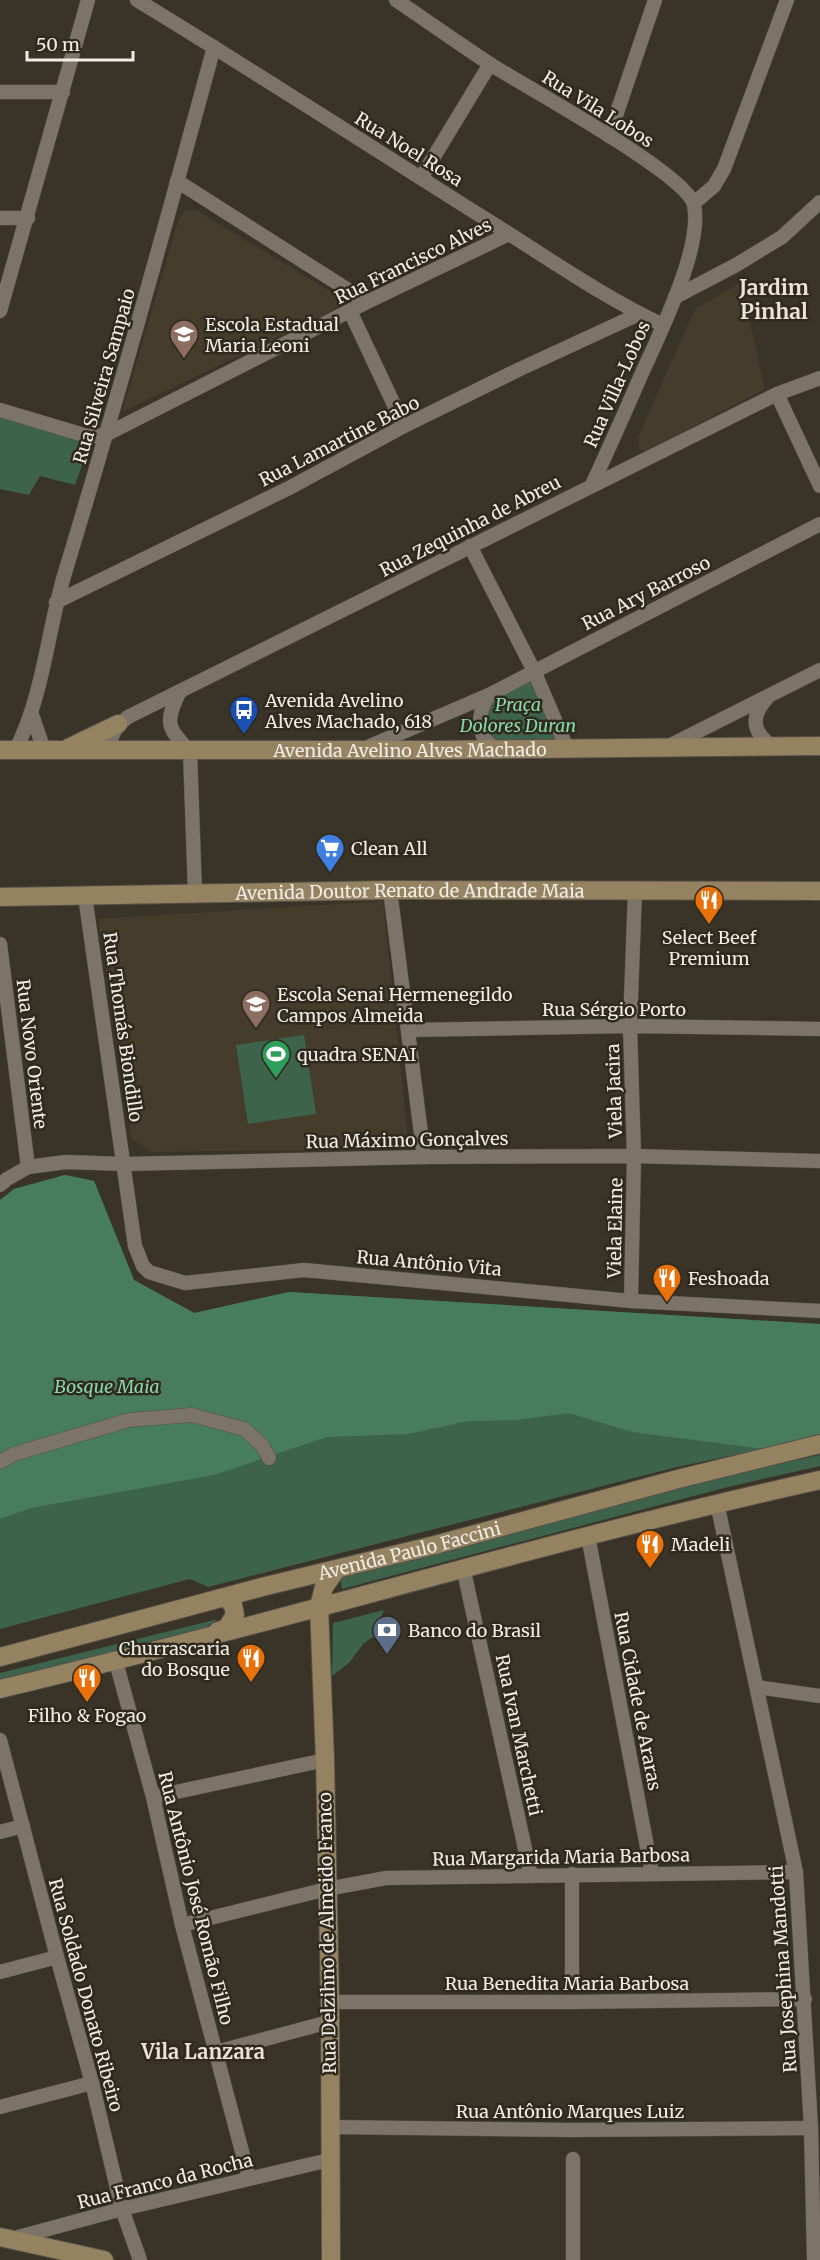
<svg xmlns="http://www.w3.org/2000/svg" width="820" height="2260" viewBox="0 0 820 2260" font-family="Merriweather,serif">
  <style>
    .built { fill: #453c2b }
    .green { fill: #3d634c }
    .forest { fill: #477c5d }
    .lines { fill: none; stroke-linecap: round; stroke-linejoin: round }
    .street-casing { stroke: #565148; stroke-width: 15 }
    .secondary-casing { stroke: #565148; stroke-width: 20 }
    .street { stroke: #7c7468; stroke-width: 14 }
    .secondary { stroke: #948261; stroke-width: 18 }
    .labels { text-anchor: middle; dominant-baseline: central; stroke-width: 5; stroke-linejoin: round; paint-order: stroke }
    .street-label { font-size: 18px; fill: #f1ede6; stroke: #2f291e }
    .poi-label { font-size: 18px; fill: #f1ede6; stroke: #2f291e; text-anchor: start }
    .park-label { font-size: 18px; font-style: italic; fill: #89daa9; stroke: #2f291e }
    .neighbourhood-label { font-size: 20px; font-weight: bold; fill: #ebe3d5; stroke: #2f291e }
    .quarter-label { font-size: 21px; font-weight: bold; fill: #ebe3d5; stroke: #2f291e }
  </style>
  <rect width="100%" height="100%" fill="#393328"/>
  <g class="built">
    <polygon points="196,210 340,297 340,307 122,412 178,221 184,211"/>
    <polygon points="741,282 765,389 645,452 639,449 638,437 695,309"/>
    <polygon points="383,901 409,1149 151,1152 132,1139 98,919"/>
  </g>
  <g class="green">
    <polygon points="0,417 91,441 75,485 40,476 29,495 0,489"/>
    <polygon points="535,674 563,742 502,744 494,740 487,730 486,707 491,696"/>
    <polygon points="304,1035 316,1114 248,1124 236,1045"/>
    <polygon points="65,1175 94,1181 134,1280 194,1313 289,1292 820,1324 820,1437 677,1467 208,1587 190,1579 0,1629 0,1200 14,1189"/>
    <polygon points="820,1455 820,1466 728,1487 342,1589 340,1578 723,1476"/>
    <polygon points="384,1610 374,1636 363,1644 349,1663 332,1676 333,1623"/>
    <polygon points="218,1619 194,1636 0,1685 0,1673"/>
  </g>
  <polygon class="forest" points="65,1175 94,1181 134,1280 194,1313 289,1292 820,1324 820,1437 764,1449 632,1432 569,1413 516,1420 468,1421 408,1434 327,1437 214,1475 31,1508 0,1519 0,1200 14,1189"/>
  <g class="lines">
    <g class="street-casing">
      <g id="street">
        <path d="M137,0C254,71 368,145 484,218C542,254 601,296 663,325"/>
        <path d="M396,0C427,21 458,43 490,64C524,86 687,174 694,205C703,247 660,333 642,373C626,410 609,448 592,485"/>
        <polyline points="0,92 63,92"/>
        <polyline points="609,136 655,0"/>
        <polyline points="421,178 490,64"/>
        <polyline points="177,181 367,302"/>
        <polyline points="694,203 714,186 724,169 787,0"/>
        <polyline points="0,218 28,218"/>
        <polyline points="675,297 736,265 782,237 820,202"/>
        <polyline points="0,311 88,0"/>
        <polyline points="350,311 404,426"/>
        <polyline points="777,394 820,486"/>
        <polyline points="0,410 87,436 98,436 107,434 367,302 509,234"/>
        <polyline points="470,546 534,671 567,748"/>
        <polyline points="56,602 289,488 404,426 520,369 639,314"/>
        <path d="M180,691C165,721 166,728 190,751L195,893"/>
        <path d="M489,695C476,715 475,740 500,750"/>
        <path d="M767,698C749,718 753,733 774,748"/>
        <polyline points="32,715 44,750"/>
        <polyline points="669,746 820,670"/>
        <polyline points="368,747 489,695 820,524"/>
        <path d="M15,751C43,697 47,634 64,576C117,401 166,224 214,47"/>
        <path d="M109,751C110,735 116,726 128,717L777,394L820,378"/>
        <polyline points="390,890 424,1157"/>
        <polyline points="85,896 135,1246 143,1266 149,1272 185,1283 304,1270 631,1301 820,1311"/>
        <polyline points="0,944 28,1167"/>
        <polyline points="409,1030 630,1026 820,1029"/>
        <polyline points="0,1185 7,1179 28,1167 66,1162 124,1164 424,1157 634,1156 820,1161"/>
        <polyline points="631,1301 634,1156 630,1026 635,890"/>
        <polyline points="0,1462 14,1454 129,1420 192,1415 244,1429 262,1445 269,1458"/>
        <polyline points="717,1503 796,1872 811,2128 814,2260"/>
        <polyline points="588,1536 652,1873"/>
        <polyline points="463,1567 531,1876"/>
        <polyline points="116,1662 153,1797 182,1925 249,2178"/>
        <polyline points="757,1687 820,1696"/>
        <polyline points="0,1740 57,1957 92,2083 122,2209 140,2260"/>
        <polyline points="153,1797 325,1760"/>
        <polyline points="0,1832 23,1826"/>
        <polyline points="572,1874 572,1981"/>
        <polyline points="182,1925 327,1889 386,1878 796,1872"/>
        <polyline points="0,1972 57,1957"/>
        <polyline points="330,2002 572,2002 805,1999"/>
        <polyline points="216,2052 329,2022"/>
        <polyline points="0,2107 92,2083"/>
        <polyline points="329,2127 573,2130 811,2128"/>
        <polyline points="573,2159 573,2260"/>
        <polyline points="11,2239 122,2209 329,2160"/>
      </g>
    </g>
    <g class="secondary-casing">
      <g id="secondary">
        <polyline points="68,748 118,724"/>
        <path id="s1" d="M0,750H433L820,746"/>
        <path id="s2" d="M0,897L390,890L820,891"/>
        <polyline points="218,1631 226,1629 235,1615 233,1605 226,1598"/>
        <path id="s3" d="M0,1657L262,1587L435,1545L678,1479L820,1444"/>
        <path d="M0,1689C275,1624 544,1541 820,1480"/>
        <polyline points="0,2237 104,2260"/>
        <polyline points="331,2260 330,2002 325,1760 319,1606 324,1587 336,1570"/>
      </g>
    </g>
    <use href="#street" class="street"/>
    <use href="#secondary" class="secondary"/>
  </g>
  <defs>
    <g id="school-pin" transform="scale(1.5)"><path d="M0 17L-7.5 6A9.5 9.5 0 1 1 7.5 6Z" fill="#8d6e63" stroke="#2f291e"/><path d="M0-5L7-2L0 1L-7-2ZM-4 1L0 2.5L4 1V4Q0 6-4 4Z" fill="#fff"/></g>
    <g id="bus-pin" transform="scale(1.5)"><path d="M0 17L-7.5 6A9.5 9.5 0 1 1 7.5 6Z" fill="#1a4fb4" stroke="#2f291e"/><path d="M-5-6H5V4H4V6H2V4H-2V6H-4V4H-5ZM-3.5-4V0h7V-4ZM-3.5 1.2v1.5H-2V1.2ZM2 1.2v1.5H3.5V1.2Z" fill="#fff"/></g>
    <g id="supermarket-pin" transform="scale(1.5)"><path d="M0 17L-7.5 6A9.5 9.5 0 1 1 7.5 6Z" fill="#3f7fe0" stroke="#2f291e"/><path d="M-6-5.5h2.5l.6 2H6L4.5 2H-2.5L-4.4-4H-6ZM-1.5 3.2a1.3 1.3 0 1 0 .1 0ZM3 3.2a1.3 1.3 0 1 0 .1 0Z" fill="#fff"/></g>
    <g id="restaurant-pin" transform="scale(1.5)"><path d="M0 17L-7.5 6A9.5 9.5 0 1 1 7.5 6Z" fill="#e8710a" stroke="#2f291e"/><path d="M-5-6h1v4h1v-4h1v4h1v-4h1v5L-1.5 .5V6h-2V.5L-5-1ZM5-6V6H3V1.5H1.5Q1.5-4 5-6Z" fill="#fff"/></g>
    <g id="stadium-pin" transform="scale(1.5)"><path d="M0 17L-7.5 6A9.5 9.5 0 1 1 7.5 6Z" fill="#2e9e5b" stroke="#2f291e"/><path d="M0-5a6.5 5 0 1 0 0 10a6.5 5 0 1 0 0-10ZM-3.5-1.8h7v3.6h-7Z" fill="#fff"/></g>
    <g id="bank-pin" transform="scale(1.5)"><path d="M0 17L-7.5 6A9.5 9.5 0 1 1 7.5 6Z" fill="#5c6f8a" stroke="#2f291e"/><path d="M-6-4H6V4H-6ZM0-2.3a2.3 2.3 0 1 0 0 4.6a2.3 2.3 0 1 0 0-4.6Z" fill="#fff"/></g>
  </defs>
  <g fill-rule="evenodd">
    <use href="#school-pin" x="184" y="334"/>
    <use href="#bus-pin" x="244" y="710"/>
    <use href="#supermarket-pin" x="330" y="848"/>
    <use href="#restaurant-pin" x="709" y="900"/>
    <use href="#school-pin" x="256" y="1004"/>
    <use href="#stadium-pin" x="276" y="1054"/>
    <use href="#restaurant-pin" x="667" y="1278"/>
    <use href="#restaurant-pin" x="650" y="1544"/>
    <use href="#bank-pin" x="387" y="1630"/>
    <use href="#restaurant-pin" x="251" y="1658"/>
    <use href="#restaurant-pin" x="87" y="1678"/>
  </g>
  <g class="labels">
    <g class="street-label">
      <text transform="translate(598 109) rotate(32)">Rua Vila Lobos</text>
      <text transform="translate(409 149) rotate(32)">Rua Noel Rosa</text>
      <text transform="translate(413 261) rotate(-26)">Rua Francisco Alves</text>
      <text transform="translate(104 376) rotate(-74)">Rua Silveira Sampaio</text>
      <text transform="translate(617 384) rotate(-66)">Rua Villa-Lobos</text>
      <text transform="translate(339 441) rotate(-27)">Rua Lamartine Babo</text>
      <text transform="translate(470 526) rotate(-27)">Rua Zequinha de Abreu</text>
      <text transform="translate(646 593) rotate(-27)">Rua Ary Barroso</text>
      <text stroke="none"><textPath href="#s1" startOffset="410">Avenida Avelino Alves Machado</textPath></text>
      <text stroke="none"><textPath href="#s2" startOffset="410">Avenida Doutor Renato de Andrade Maia</textPath></text>
      <text x="614" y="1009">Rua Sérgio Porto</text>
      <text transform="translate(123 1027) rotate(82)">Rua Thomás Biondillo</text>
      <text transform="translate(32 1054) rotate(83)">Rua Novo Oriente</text>
      <text transform="translate(614 1091) rotate(-92)">Viela Jacira</text>
      <text transform="translate(407 1140) rotate(-1)">Rua Máximo Gonçalves</text>
      <text transform="translate(615 1228) rotate(-89)">Viela Elaine</text>
      <text transform="translate(429 1263) rotate(5)">Rua Antônio Vita</text>
      <text stroke="none"><textPath href="#s3" startOffset="423">Avenida Paulo Faccini</textPath></text>
      <text transform="translate(638 1701) rotate(79)">Rua Cidade de Araras</text>
      <text transform="translate(519 1735) rotate(78)">Rua Ivan Marchetti</text>
      <text transform="translate(561 1857) rotate(-1)">Rua Margarida Maria Barbosa</text>
      <text transform="translate(196 1898) rotate(76)">Rua Antônio José Romão Filho</text>
      <text transform="translate(327 1933) rotate(-91)">Rua Delzihno de Almeido Franco</text>
      <text transform="translate(783 1969) rotate(-94)">Rua Josephina Mandotti</text>
      <text x="567" y="1983">Rua Benedita Maria Barbosa</text>
      <text transform="translate(86 1995) rotate(75)">Rua Soldado Donato Ribeiro</text>
      <text x="570" y="2111">Rua Antônio Marques Luiz</text>
      <text transform="translate(165 2181) rotate(-14)">Rua Franco da Rocha</text>
    </g>
    <g class="poi-label">
      <text x="205" y="324">Escola Estadual<tspan x="205" dy="21">Maria Leoni</tspan></text>
      <text x="265" y="700">Avenida Avelino<tspan x="265" dy="21">Alves Machado, 618</tspan></text>
      <text x="351" y="848">Clean All</text>
      <text x="709" y="937" text-anchor="middle">Select Beef<tspan x="709" dy="21">Premium</tspan></text>
      <text x="277" y="994">Escola Senai Hermenegildo<tspan x="277" dy="21">Campos Almeida</tspan></text>
      <text x="297" y="1054">quadra SENAI</text>
      <text x="688" y="1278">Feshoada</text>
      <text x="671" y="1544">Madeli</text>
      <text x="408" y="1630">Banco do Brasil</text>
      <text x="230" y="1648" text-anchor="end">Churrascaria<tspan x="230" dy="21">do Bosque</tspan></text>
      <text x="87" y="1715" text-anchor="middle">Filho &amp; Fogao</text>
    </g>
    <g class="park-label">
      <text x="518" y="704">Praça<tspan x="518" dy="21">Dolores Duran</tspan></text>
      <text x="107" y="1386">Bosque Maia</text>
    </g>
    <g class="neighbourhood-label">
      <text x="203" y="2051">Vila Lanzara</text>
    </g>
    <g class="quarter-label">
      <text x="774" y="287">Jardim<tspan x="774" dy="24">Pinhal</tspan></text>
    </g>
  </g>
  <path d="M27 51v9h106v-9" fill="none" stroke="#f1ede6" stroke-width="3"/>
  <text x="36" y="51" font-size="18" fill="#f1ede6" stroke="#2f291e" stroke-width="4.5" paint-order="stroke">50 m</text>
</svg>
